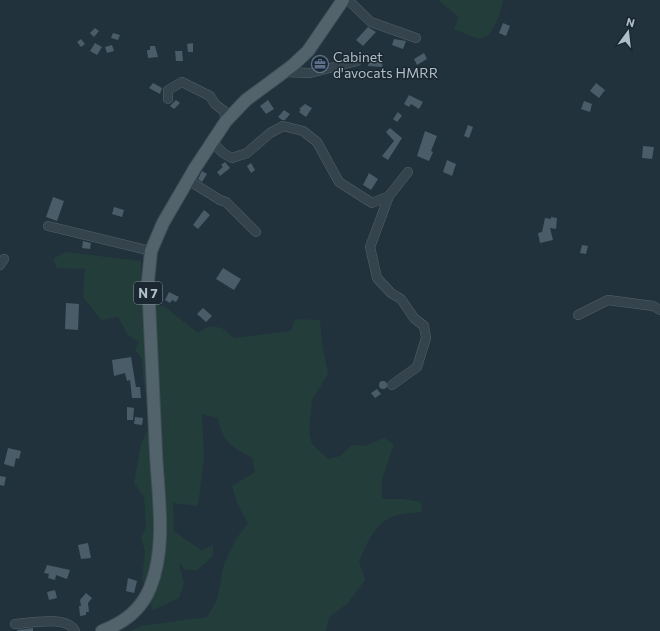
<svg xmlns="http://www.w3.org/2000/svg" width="660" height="631" viewBox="0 0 660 631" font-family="Commissioner,sans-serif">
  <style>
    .green { fill: #233d3b }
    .building { fill: #4a5c67 }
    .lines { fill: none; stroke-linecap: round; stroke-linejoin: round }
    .minor-casing { stroke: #53616a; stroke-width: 10 }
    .major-casing { stroke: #414f58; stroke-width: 14 }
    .minor { stroke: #35434c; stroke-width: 9 }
    .major { stroke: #53636c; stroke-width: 12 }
    .labels { text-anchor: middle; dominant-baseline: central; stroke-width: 3; stroke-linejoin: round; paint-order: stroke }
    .shield { fill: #1b2831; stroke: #83919b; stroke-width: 1 }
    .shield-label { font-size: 13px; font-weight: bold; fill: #b0bec8 }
    .poi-label { font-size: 14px; fill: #b0bec8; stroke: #1b2831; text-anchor: start }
  </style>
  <rect width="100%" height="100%" fill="#21323c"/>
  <g class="green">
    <path d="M438,0H503C502,10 495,28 488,35C486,37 482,38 479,39L454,29L459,17Z"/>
    <path d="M65,252L141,261L142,301L165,307L198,333L209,326L222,328L234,338L291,331L295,319L320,320L322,343L328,374L312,400L309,432L312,444L328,459L340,456L352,445L365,446L384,438L394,444L382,480V499H403L421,502L422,512C413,513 402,513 394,516C375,522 366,545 359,562L365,580L347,604L329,617L326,631H130L141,626L207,617L217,600L224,564L236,539L248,523L238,505L232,486L255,472L252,458C231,447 223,442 218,418L202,414L204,458L198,506L173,503L174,531L201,550L213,545V556L197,570H185L179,563L184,583L179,598L153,610L142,579L145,552L141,537L146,529L144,497L134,483L141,444L150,425C147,415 147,407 146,397C144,384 142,372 142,359L135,350L139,342L128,335L118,317L101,320L83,297L85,269L57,268L53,259Z"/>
  </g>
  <g class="building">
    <polygon points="503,23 510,26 506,36 499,33"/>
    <polygon points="368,27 376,32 363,46 356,40"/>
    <polygon points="95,28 99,31 94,37 90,33"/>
    <polygon points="113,33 120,35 118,40 111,38"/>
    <polygon points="81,39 85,44 81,47 77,42"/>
    <polygon points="394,39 406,41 403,49 392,45"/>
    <polygon points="95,43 102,47 97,55 90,51"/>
    <polygon points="193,43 193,52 188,52 187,44"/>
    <polygon points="112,45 114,51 107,53 105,47"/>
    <polygon points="150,46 155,46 158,57 148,58 147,50 150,50"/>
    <polygon points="175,51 182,51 183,61 176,61"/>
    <polygon points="424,53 427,59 417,65 414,59"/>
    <polygon points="369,58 383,59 382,67 368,66"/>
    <polygon points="153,83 162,88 160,94 149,88"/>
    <polygon points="596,83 605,90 599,98 590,91"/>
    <polygon points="409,95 423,102 419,109 411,104 409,107 404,104"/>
    <polygon points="176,100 180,103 174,109 170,106"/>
    <polygon points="268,100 274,109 266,114 260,106"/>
    <polygon points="584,101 592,104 590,112 581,109"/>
    <polygon points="305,104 312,108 306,117 299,112 301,110 299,109"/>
    <polygon points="284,110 290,114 285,120 282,120 278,117"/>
    <polygon points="398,112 402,116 397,122 393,119"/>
    <polygon points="468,125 473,127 469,138 464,136"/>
    <polygon points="390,128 402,138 388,160 382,156 394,141 386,132"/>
    <polygon points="425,131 437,136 431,151 433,152 429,161 417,156"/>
    <polygon points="643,146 654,147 652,159 642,158"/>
    <polygon points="447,160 456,164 452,176 443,172"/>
    <polygon points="225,162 230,168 220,176 217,172 223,167 221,165"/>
    <polygon points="251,163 255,170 251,173 247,166"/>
    <polygon points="202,171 207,174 202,182 198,179"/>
    <polygon points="369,173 378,179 371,190 363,185"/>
    <polygon points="53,197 64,201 57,221 46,217"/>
    <polygon points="114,207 124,210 122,217 112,214"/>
    <polygon points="204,210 210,215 198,229 193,225"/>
    <polygon points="551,217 557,218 556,229 550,228 553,240 540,243 538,233 542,232 545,218 551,219"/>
    <polygon points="83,241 91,243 90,249 82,248"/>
    <polygon points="582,245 588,246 586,254 580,253"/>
    <polygon points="223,268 241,279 234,290 216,279"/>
    <polygon points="169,292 179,297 176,302 172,300 170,303 165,300"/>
    <polygon points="66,303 79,304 78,330 65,329"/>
    <polygon points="203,308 212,316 206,322 197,314"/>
    <polygon points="131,357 136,387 140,387 141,398 132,398 130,380 127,381 125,373 114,376 112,360"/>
    <circle cx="383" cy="385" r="4"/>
    <polygon points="377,389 381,394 375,398 371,393"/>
    <polygon points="127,407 134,408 133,420 127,420"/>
    <polygon points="135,417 143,418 142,425 134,424"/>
    <polygon points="8,448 21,451 19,459 16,458 14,467 4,464"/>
    <polygon points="0,476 6,477 4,486 0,485"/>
    <polygon points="88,543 91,558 81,559 78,545"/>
    <polygon points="47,565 70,570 67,579 56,575 55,580 48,578 49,574 44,573"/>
    <polygon points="128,578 137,581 134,593 126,591"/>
    <polygon points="55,590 57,598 49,600 47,592"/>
    <polygon points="86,593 92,598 88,603 89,612 86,612 86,615 80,616 79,606 81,606 80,600"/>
    <polygon points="33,628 33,631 17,631 17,630"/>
  </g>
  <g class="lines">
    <g class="minor-casing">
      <g id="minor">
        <polyline points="348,0 371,22 416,38"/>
        <polyline points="284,72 310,73 357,61"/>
        <polyline points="168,99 168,90 182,82 210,96 215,104 224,111 226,121"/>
        <polyline points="212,142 223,153 232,158 247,153 270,133 283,126 303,131 317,142 339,182 372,203 389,196 408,172"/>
        <polyline points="188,180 220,200 226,202 256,232"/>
        <polyline points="389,196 370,247 377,278 391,293 401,299 414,318 424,326 426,338 417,367 392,385"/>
        <polyline points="48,226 151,251"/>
        <polyline points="0,265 4,259"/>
        <polyline points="578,315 608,300 653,306 660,310"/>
        <path d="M15,624C30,623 67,615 75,631"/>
      </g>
    </g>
    <g class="major-casing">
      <path id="major" d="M102,631C124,623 141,610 150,588C167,547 158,496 156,453C153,396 151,338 148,281L151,251L163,223L195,168L226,121L246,100L292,66L308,51L343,0"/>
    </g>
    <use href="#minor" class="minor"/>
    <use href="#major" class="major"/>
  </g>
  <defs>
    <g id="office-ring" transform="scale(0.9)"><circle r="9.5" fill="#1b2831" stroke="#5c6f8a" stroke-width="1.5"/><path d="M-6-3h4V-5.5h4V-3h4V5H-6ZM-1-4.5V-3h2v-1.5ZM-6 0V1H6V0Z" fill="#5c6f8a"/></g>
  </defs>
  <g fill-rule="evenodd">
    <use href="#office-ring" x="320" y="64"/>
  </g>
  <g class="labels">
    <rect class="shield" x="134" y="282" width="28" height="22" rx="3"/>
    <g class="shield-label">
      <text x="148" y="293">N 7</text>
    </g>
    <g class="poi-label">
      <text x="333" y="56">Cabinet<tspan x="333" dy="16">d'avocats HMRR</tspan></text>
    </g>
  </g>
  <g transform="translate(628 32) rotate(15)" stroke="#1b2831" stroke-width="3" paint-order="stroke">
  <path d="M0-3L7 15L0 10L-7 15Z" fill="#b0bec8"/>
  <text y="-6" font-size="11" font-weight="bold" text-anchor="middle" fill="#b0bec8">N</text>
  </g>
</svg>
